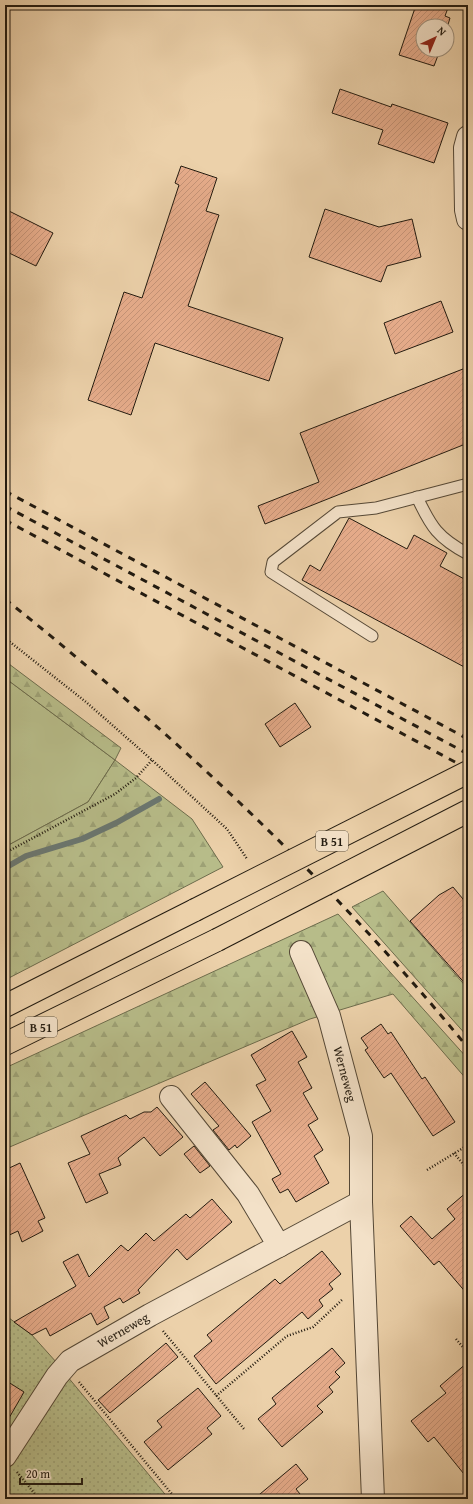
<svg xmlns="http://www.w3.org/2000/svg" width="473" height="1504" viewBox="0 0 473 1504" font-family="'Gentium Book Plus',serif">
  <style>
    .grass { fill: #b7bc89; stroke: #6d6c4c }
    .forest { fill: url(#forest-firs); stroke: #6d6c4c }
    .garden { fill: url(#garden-dots); stroke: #6d6c4c }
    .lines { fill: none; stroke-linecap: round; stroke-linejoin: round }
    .stream { stroke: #6a7771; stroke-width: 6 }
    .building { fill: url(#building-hatch); stroke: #231b10 }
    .service-casing { stroke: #554836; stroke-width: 13 }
    .minor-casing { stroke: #554836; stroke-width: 24 }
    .trunk-casing { stroke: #231b10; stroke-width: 24 }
    .path { stroke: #231b10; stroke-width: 2.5; stroke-dasharray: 1 2; stroke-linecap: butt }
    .service { stroke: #f3e1c8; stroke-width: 11 }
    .minor { stroke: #f3e1c8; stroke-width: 22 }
    .trunk { stroke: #ecd1aa; stroke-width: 22 }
    .rail { stroke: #231b10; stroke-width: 3; stroke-dasharray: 7 7; stroke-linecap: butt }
    .trunk-bridge-casing { stroke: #231b10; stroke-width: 24; stroke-linecap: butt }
    .trunk-bridge { stroke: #ecd1aa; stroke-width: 22 }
    .labels { text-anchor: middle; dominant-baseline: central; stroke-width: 3; stroke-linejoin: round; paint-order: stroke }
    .shield { fill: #f3e1c8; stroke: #615647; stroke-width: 1 }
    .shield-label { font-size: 12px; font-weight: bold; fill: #231b10 }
    .street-label { font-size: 13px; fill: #231b10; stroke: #f3e1c8 }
  </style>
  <defs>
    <pattern id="forest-firs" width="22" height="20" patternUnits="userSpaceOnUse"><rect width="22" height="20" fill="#b7bc89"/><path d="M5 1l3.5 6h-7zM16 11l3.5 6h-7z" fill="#9da175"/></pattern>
    <pattern id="garden-dots" width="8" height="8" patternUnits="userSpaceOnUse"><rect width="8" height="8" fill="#b7bc89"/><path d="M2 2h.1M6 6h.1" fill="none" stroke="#9da175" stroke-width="1.8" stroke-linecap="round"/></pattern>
    <pattern id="building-hatch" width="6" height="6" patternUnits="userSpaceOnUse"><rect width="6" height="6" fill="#e7ad8c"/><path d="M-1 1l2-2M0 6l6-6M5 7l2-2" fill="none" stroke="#c69478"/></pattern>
  </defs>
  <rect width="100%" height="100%" fill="#ecd1aa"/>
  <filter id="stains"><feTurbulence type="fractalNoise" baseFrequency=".005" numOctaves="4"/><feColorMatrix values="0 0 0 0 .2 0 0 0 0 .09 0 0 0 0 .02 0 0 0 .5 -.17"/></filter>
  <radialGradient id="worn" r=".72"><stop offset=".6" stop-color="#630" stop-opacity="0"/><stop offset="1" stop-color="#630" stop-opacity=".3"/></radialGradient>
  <polygon class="grass" points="5,678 115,760 88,802 5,847"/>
  <g class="forest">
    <polygon points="5,661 121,748 115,760 192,819 223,867 5,980 5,847 88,802 115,760 5,678"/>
    <polygon points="383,891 468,989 468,1037 352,907"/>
    <polygon points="338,914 468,1059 468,1081 393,994 310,1019 5,1149 5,1068"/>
  </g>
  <g class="garden">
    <polygon points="5,1312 9,1318 31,1334 57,1363 5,1444"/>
    <polygon points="67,1376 169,1499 5,1499 5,1471 14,1460"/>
  </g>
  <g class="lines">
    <polyline class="stream" points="5,868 26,856 82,839 116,823 159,799"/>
  </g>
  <g class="building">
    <polygon points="416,5 449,5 445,16 450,18 447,28 447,26 423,26 423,50 440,50 434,66 399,55"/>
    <polygon points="340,89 391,107 392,104 448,123 434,163 378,144 383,130 332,113"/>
    <polygon points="181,166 217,178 206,211 219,215 188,306 283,338 269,381 155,343 131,415 88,400 124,292 142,298 179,185 175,183"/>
    <polygon points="5,209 53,233 36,266 5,251"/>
    <polygon points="325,209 379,227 412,219 421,257 387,266 381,282 309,257"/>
    <polygon points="441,301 453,332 395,354 384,323"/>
    <polygon points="468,367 468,443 265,524 258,506 319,482 300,433"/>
    <polygon points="349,518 407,549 414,535 447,553 440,566 468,581 468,669 302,580 310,565 320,571"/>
    <polygon points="295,703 311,727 280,747 265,724"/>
    <polygon points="453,887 468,905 468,987 410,921 439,895"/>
    <polygon points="381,1024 388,1034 391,1032 422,1079 425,1077 455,1122 433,1136 391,1073 384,1078 365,1050 368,1048 361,1038"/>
    <polygon points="292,1031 307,1057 298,1062 312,1088 303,1093 318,1119 308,1125 323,1150 314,1156 329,1183 296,1202 288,1189 280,1193 272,1179 281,1174 252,1122 271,1111 256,1085 266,1080 251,1055"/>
    <polygon points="205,1082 251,1136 237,1148 235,1145 229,1150 213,1130 219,1126 191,1094"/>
    <polygon points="157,1107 183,1137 160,1156 144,1137 118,1158 121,1165 99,1174 108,1193 86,1203 68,1163 90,1154 81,1136 126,1115 130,1119 144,1112 151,1112"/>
    <polygon points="194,1146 210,1166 200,1173 184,1154"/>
    <polygon points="20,1163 45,1218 38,1221 43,1231 22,1242 18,1231 5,1237 5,1170"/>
    <polygon points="468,1191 468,1295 439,1261 434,1265 400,1226 411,1216 432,1239 455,1219 447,1209"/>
    <polygon points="212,1199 232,1222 187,1260 177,1249 138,1290 140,1293 123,1303 120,1298 104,1307 109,1318 97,1325 91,1313 50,1336 46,1328 32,1335 14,1322 76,1286 63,1262 78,1254 89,1277 121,1245 128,1251 146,1233 154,1241 186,1214 190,1218"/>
    <polygon points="322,1251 341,1274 329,1284 333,1289 319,1300 323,1306 308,1319 302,1312 216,1384 194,1356 212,1341 207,1335 275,1279 280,1284"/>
    <polygon points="166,1343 178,1357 110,1413 98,1400"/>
    <polygon points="332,1348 345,1363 335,1372 340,1377 329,1387 333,1392 317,1406 323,1412 282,1447 258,1419 276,1404 272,1398"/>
    <polygon points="468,1362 468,1479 434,1437 428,1442 411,1421 446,1393 440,1386"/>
    <polygon points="5,1380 24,1392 5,1425"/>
    <polygon points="198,1388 221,1416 207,1428 212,1434 168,1470 144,1442 162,1427 157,1421"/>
    <polygon points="296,1464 308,1479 296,1489 304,1499 254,1499"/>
  </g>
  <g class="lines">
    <g class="service-casing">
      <g id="service">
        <path d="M417,497C431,527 438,538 468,554"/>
        <polyline points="372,636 271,572 273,562 338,512 376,508 468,484"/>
      </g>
    </g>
    <g class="minor-casing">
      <g id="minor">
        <polyline points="468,137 465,148 466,210 468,219"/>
        <polyline points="301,952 329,1016 361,1136 361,1202 373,1499"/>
        <polyline points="171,1097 248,1194 279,1246"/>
        <polyline points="5,1456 57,1376 70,1361 150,1315 361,1202"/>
      </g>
    </g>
    <g class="trunk-casing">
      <g id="trunk">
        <polyline points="5,1006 195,910"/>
        <polyline points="5,1044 217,940"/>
      </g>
    </g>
    <g class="path">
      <polyline points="5,638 86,702 152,760 227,829 247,859"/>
      <polyline points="5,853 115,794 136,778 152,760"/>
      <polyline points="454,1153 468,1170"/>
      <polyline points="427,1170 468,1145"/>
      <polyline points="163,1331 244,1429"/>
      <polyline points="456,1339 468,1353"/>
      <polyline points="79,1382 176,1499"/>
      <polyline points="216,1396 287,1336 313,1327 343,1299"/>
      <polyline points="17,1472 39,1499"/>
    </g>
    <use href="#service" class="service"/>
    <use href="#minor" class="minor"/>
    <use href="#trunk" class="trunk"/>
    <g class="rail">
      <polyline points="5,491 468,739"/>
      <polyline points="5,506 468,754"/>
      <polyline points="5,520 468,769"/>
      <path d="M5,599C173,733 332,881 468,1048"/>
    </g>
    <g class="trunk-bridge-casing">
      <g id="trunk-bridge">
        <polyline points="195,910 468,772"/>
        <polyline points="217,940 468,811"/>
      </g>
    </g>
    <use href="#trunk-bridge" class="trunk-bridge"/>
  </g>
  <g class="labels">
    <g class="shield">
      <rect x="316" y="831" width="32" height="20" rx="3"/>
      <rect x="25" y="1017" width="32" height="20" rx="3"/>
    </g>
    <g class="shield-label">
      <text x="332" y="841">B 51</text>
      <text x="41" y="1027">B 51</text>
    </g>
    <g class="street-label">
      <text transform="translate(345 1074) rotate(75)">Werneweg</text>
      <text transform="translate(123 1330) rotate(-30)">Werneweg</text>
    </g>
  </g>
  <rect width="473" height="1504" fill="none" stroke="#ecd1aa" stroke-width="20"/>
  <rect x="6" y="6" width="461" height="1492" fill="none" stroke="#231b10" stroke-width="2"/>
  <rect x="10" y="10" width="453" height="1484" fill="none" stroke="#231b10"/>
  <g transform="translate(435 38) rotate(44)"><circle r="19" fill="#f3e1c8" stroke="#a0927e"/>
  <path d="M0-3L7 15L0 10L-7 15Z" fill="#8f2418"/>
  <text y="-6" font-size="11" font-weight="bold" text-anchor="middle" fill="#231b10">N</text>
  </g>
  <path d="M20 1478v6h62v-6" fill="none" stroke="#231b10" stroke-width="2"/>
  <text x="26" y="1478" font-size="12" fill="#231b10" stroke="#f3e1c8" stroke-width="3" paint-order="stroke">20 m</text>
  <rect width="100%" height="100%" filter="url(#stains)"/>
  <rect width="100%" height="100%" fill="url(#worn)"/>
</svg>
